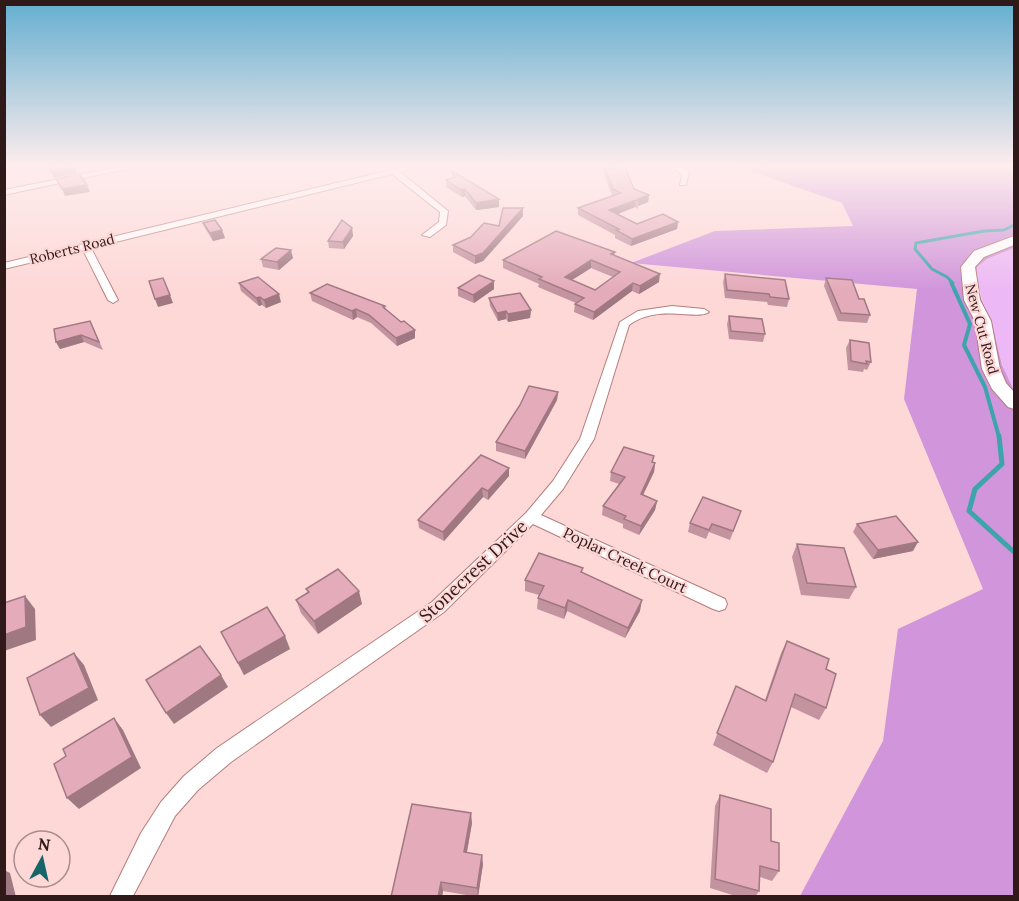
<svg xmlns="http://www.w3.org/2000/svg" width="1019" height="901" viewBox="0 0 1019 901" font-family="Lora,serif">
  <style>
    .green { fill: #ecb8f5 }
    .forest { fill: #d095db }
    .lines { fill: none; stroke-linecap: round; stroke-linejoin: round }
    .stream-far2 { stroke: #3da4ab; stroke-width: 3 }
    .stream-far1 { stroke: #3da4ab; stroke-width: 4 }
    .stream { stroke: #3da4ab; stroke-width: 5 }
    .street-casing { stroke: #b47d7b; stroke-width: 2 }
    .secondary-casing { stroke: #b47d7b; stroke-width: 2 }
    .street { fill: #fff; fill-rule: evenodd }
    .secondary { fill: #fff; fill-rule: evenodd }
    .wall { fill: #c493a0; fill-rule: evenodd }
    .shaded-wall { fill: #a07882 }
    .building { fill: #e4abba; stroke: #a07882; stroke-width: 1.5; fill-rule: evenodd }
    .labels { text-anchor: middle; dominant-baseline: central; stroke-width: 4.5; stroke-linejoin: round; paint-order: stroke }
    .far-street-label { font-size: 14px; fill: #2f1a19; stroke: #fdd8d7 }
    .street-label { font-size: 15px; fill: #2f1a19; stroke: #fdd8d7 }
    .near-street-label { font-size: 18px; fill: #2f1a19; stroke: #fdd8d7 }
  </style>
  <rect width="100%" height="100%" fill="#fdd8d7"/>
  <path class="green" d="M1014,248V391C1003,374 1000,354 994,334C988,311 976,292 977,267L987,259Z"/>
  <polygon class="forest" points="722,165 1014,165 1014,248 987,259 977,267 976,285 994,332 1002,365 1014,391 1014,896 800,896 883,741 898,629 983,589 904,399 917,289 631,263 715,231 853,226 842,203 748,170"/>
  <g class="lines">
    <polyline class="stream-far2" points="953,283 947,277 932,269 915,249 916,243 984,231 1004,230 1014,225"/>
    <polyline class="stream-far1" points="951,282 970,324 964,345 985,387 999,437"/>
    <polyline class="stream" points="999,436 1002,464 975,489 969,511 1014,552"/>
    <g class="street-casing">
      <g id="street">
        <polygon points="129,165 144,165 4,195 4,190"/>
        <polygon points="411,165 424,165 400,172 448,211 446,225 430,237 422,235 439,222 440,212 392,174 91,248 118,300 113,303 108,300 83,250 4,269 4,263"/>
        <polygon points="671,165 680,165 689,172 686,185 680,185 682,175"/>
        <path d="M672,306L704,309L709,312C697,321 659,303 629,325L594,439L563,489L541,515L725,599L727,604L725,609L719,611L713,609L533,524L444,612L231,762L198,790L175,816L133,896H110L141,833L161,802L184,776L217,748L432,602L526,513L553,481L580,439L620,322L638,311Z"/>
      </g>
    </g>
    <g class="secondary-casing">
      <polygon id="secondary" points="1014,236 1014,245 984,257 975,267 980,300 991,321 1000,369 1006,383 1014,392 1014,409 1008,407 992,389 982,369 975,321 964,300 961,267 974,251"/>
    </g>
    <use href="#street" class="street"/>
    <use href="#secondary" class="secondary"/>
  </g>
  <g class="wall">
    <polygon points="601,165 610,165 609,169 634,189 649,195 648,202 638,206 638,209 635,207 617,214 637,224 678,222 677,229 631,246 615,238 615,235 578,215 578,208 612,196"/>
    <polygon points="452,171 499,199 499,207 476,210 465,196 462,197 446,187 446,180 453,178"/>
    <polygon points="523,216 483,261 475,264 453,252 453,245 499,226"/>
    <polygon points="203,223 222,230 225,238 213,241 206,230"/>
    <polygon points="352,228 353,236 344,249 329,248 328,241"/>
    <path d="M615,252L614,256L659,282L639,294L632,291L593,320L574,312L575,304L576,303L538,287L539,284L503,268V260ZM591,268L613,277L595,290L572,280Z"/>
    <polygon points="293,258 279,270 263,267 261,259"/>
    <polygon points="725,274 789,299 787,307 768,305 767,302 725,298 723,282"/>
    <polygon points="826,278 859,299 870,315 867,323 838,321 824,286"/>
    <polygon points="494,281 494,289 474,303 458,296 458,288"/>
    <polygon points="239,283 281,302 266,308 262,305 259,306 241,291"/>
    <polygon points="310,293 385,306 386,310 401,322 415,330 415,338 397,346 371,323 357,317 353,320 312,301"/>
    <polygon points="489,298 531,310 530,318 508,322 506,319 498,321 490,306"/>
    <polygon points="729,316 765,334 763,342 729,339 727,324"/>
    <polygon points="90,321 103,350 84,342 60,349 56,342"/>
    <polygon points="850,340 871,362 867,370 864,369 863,372 848,370 846,348"/>
    <polygon points="558,392 557,400 525,459 496,451 496,442"/>
    <polygon points="653,462 655,463 654,472 643,495 657,501 655,510 639,535 623,528 623,524 602,515 603,506 619,484 610,481 611,472"/>
    <polygon points="509,476 488,500 483,497 444,541 419,528 418,520 446,490"/>
    <polygon points="741,511 730,540 709,532 706,539 688,532 690,523"/>
    <polygon points="857,524 913,551 873,559 853,532"/>
    <polygon points="797,544 856,587 849,599 801,595 792,557"/>
    <polygon points="583,573 640,611 625,638 567,611 564,619 537,609 538,598 539,595 525,591 525,580"/>
    <polygon points="306,589 362,604 318,634 301,613 296,600 308,593"/>
    <polygon points="221,632 290,649 244,675"/>
    <polygon points="787,641 826,669 826,708 819,720 791,707 773,762 767,773 713,745 736,686 765,700 781,653"/>
    <polygon points="720,795 771,841 779,871 772,881 760,877 759,891 755,897 739,897 710,888 715,806"/>
    <polygon points="472,823 467,852 483,864 478,897 443,891 442,897 391,897"/>
  </g>
  <g class="shaded-wall">
    <polygon points="74,166 77,173 54,178 51,171"/>
    <polygon points="87,185 90,192 65,196 62,189"/>
    <polygon points="465,189 465,196 462,197 461,190"/>
    <polygon points="649,195 648,202 638,206 639,201 638,199"/>
    <polygon points="499,199 499,207 476,210 476,203"/>
    <polygon points="636,200 635,207 608,218 609,210"/>
    <polygon points="523,208 523,216 483,261 475,264 475,256"/>
    <polygon points="678,222 677,229 631,246 632,239"/>
    <polygon points="352,228 353,236 344,249 343,242"/>
    <polygon points="222,230 225,238 213,241 210,233"/>
    <polygon points="291,250 293,258 279,270 277,262"/>
    <polygon points="591,260 591,268 564,285 565,277"/>
    <polygon points="660,274 659,282 639,294 640,286"/>
    <polygon points="494,281 494,289 474,303 473,295"/>
    <polygon points="633,283 632,291 593,320 594,312"/>
    <polygon points="279,294 281,302 266,308 264,300"/>
    <polygon points="170,295 173,303 158,307 155,299"/>
    <polygon points="260,297 262,305 259,306 256,298"/>
    <polygon points="356,309 357,317 353,320 352,311"/>
    <polygon points="531,310 530,318 508,322 508,314"/>
    <polygon points="506,311 506,319 498,321 497,313"/>
    <polygon points="415,330 415,338 397,346 396,338"/>
    <polygon points="81,335 84,342 60,349 56,342"/>
    <polygon points="558,392 557,400 525,459 525,451"/>
    <polygon points="655,463 654,472 639,503 641,494"/>
    <polygon points="509,468 509,476 488,500 488,491"/>
    <polygon points="482,488 483,497 444,541 443,532"/>
    <polygon points="657,501 655,510 639,535 641,526"/>
    <polygon points="918,542 913,551 873,559 878,550"/>
    <polygon points="359,591 362,604 318,634 314,621"/>
    <polygon points="25,596 35,609 36,640 4,651 4,635"/>
    <polygon points="568,600 567,611 564,619 565,608"/>
    <polygon points="642,600 640,611 625,638 628,628"/>
    <polygon points="285,636 290,649 244,675 238,663"/>
    <polygon points="74,653 84,665 98,700 51,727 40,715"/>
    <polygon points="221,675 228,687 174,724 166,713"/>
    <polygon points="114,718 123,730 141,768 79,809 67,798"/>
    <polygon points="471,813 472,823 465,862 464,852"/>
    <polygon points="482,855 483,864 478,897 477,888"/>
    <polygon points="4,870 10,873 16,897 4,897"/>
    <polygon points="441,882 443,891 442,897 438,897"/>
  </g>
  <g class="building">
    <polygon points="48,165 73,165 74,166 51,171"/>
    <polygon points="604,165 608,165 606,170 619,165 624,165 634,189 649,195 638,199 639,201 636,200 609,210 637,224 663,214 678,222 632,239 616,230 619,229 578,208 621,193 613,189"/>
    <polygon points="452,171 499,199 476,203 465,189 461,190 446,180 455,177"/>
    <polygon points="79,174 87,185 62,189 56,179"/>
    <polygon points="503,208 523,208 483,253 475,256 453,245 471,237 484,223 499,226"/>
    <polygon points="215,220 222,230 210,233 203,223"/>
    <polygon points="342,220 352,228 343,242 328,241"/>
    <path d="M556,231L615,252L611,254L660,274L640,286L633,283L594,312L575,304L584,298L539,279L542,277L503,260ZM591,260L620,272L595,290L565,277Z"/>
    <polygon points="276,248 291,250 277,262 261,259"/>
    <polygon points="725,274 785,280 789,299 770,297 769,294 727,290"/>
    <polygon points="479,275 494,281 473,295 458,288"/>
    <polygon points="258,277 279,294 264,300 260,297 256,298 239,283"/>
    <polygon points="163,278 170,295 155,299 149,281"/>
    <polygon points="826,278 852,280 859,299 864,299 870,315 841,313"/>
    <polygon points="327,284 385,306 383,307 401,322 404,321 415,330 396,338 369,315 356,309 352,311 310,293"/>
    <polygon points="520,293 531,310 508,314 506,311 497,313 489,298"/>
    <polygon points="729,316 762,319 765,334 731,331"/>
    <polygon points="90,321 99,342 81,335 56,342 54,329"/>
    <polygon points="850,340 869,343 871,362 866,361 867,364 851,361"/>
    <polygon points="529,386 558,392 525,451 496,442 520,405"/>
    <polygon points="624,447 654,456 652,462 655,463 641,494 657,501 641,526 624,519 626,516 603,506 625,477 611,472"/>
    <polygon points="481,455 509,468 488,491 482,488 443,532 418,520"/>
    <polygon points="703,497 741,511 733,531 712,524 709,530 690,523"/>
    <polygon points="896,516 918,542 878,550 857,524"/>
    <polygon points="797,544 844,548 856,587 807,583"/>
    <polygon points="539,553 583,568 581,572 642,600 628,628 568,600 565,608 538,598 544,586 525,580"/>
    <polygon points="338,569 359,591 314,621 296,600 309,592 306,589"/>
    <polygon points="25,596 26,627 4,635 4,603"/>
    <polygon points="267,607 285,636 238,663 221,632"/>
    <polygon points="787,641 829,659 826,669 836,674 826,708 795,694 773,762 717,733 736,686 766,701"/>
    <polygon points="200,646 221,675 166,713 146,680"/>
    <polygon points="74,653 89,688 40,715 27,678"/>
    <polygon points="114,718 132,757 67,798 54,764 66,756 63,749"/>
    <polygon points="720,795 771,809 771,841 779,843 779,871 760,866 759,891 715,879"/>
    <polygon points="412,804 471,813 464,852 482,855 477,888 441,882 438,897 391,897"/>
  </g>
  <linearGradient id="sky" x2="0" y2="1"><stop stop-color="#63aed0"/><stop offset="0.57" stop-color="#feeded"/><stop offset="1" stop-color="#feeded" stop-opacity="0"/></linearGradient>
  <rect width="1019" height="291" fill="url(#sky)"/>
  <g class="labels">
    <g class="far-street-label">
      <text transform="translate(72 249) rotate(-14)">Roberts Road</text>
      <text transform="translate(982 329) rotate(75)">New Cut Road</text>
    </g>
    <g class="street-label">
      <text transform="translate(625 560) rotate(25)">Poplar Creek Court</text>
    </g>
    <g class="near-street-label">
      <text transform="translate(473 571) rotate(-43)">Stonecrest Drive</text>
    </g>
  </g>
  <rect width="1019" height="901" fill="none" stroke="#2f1a19" stroke-width="12"/>
  <g transform="translate(42 859) rotate(8)"><circle r="28" fill="#fdd8d7" stroke="#ab8c8b" stroke-width="1.5"/>
  <path d="M0-4.5L10 22L0 15L-10 22Z" fill="#16656a"/>
  <text y="-9" font-size="16" font-weight="bold" text-anchor="middle" fill="#2f1a19">N</text>
  </g>
</svg>
